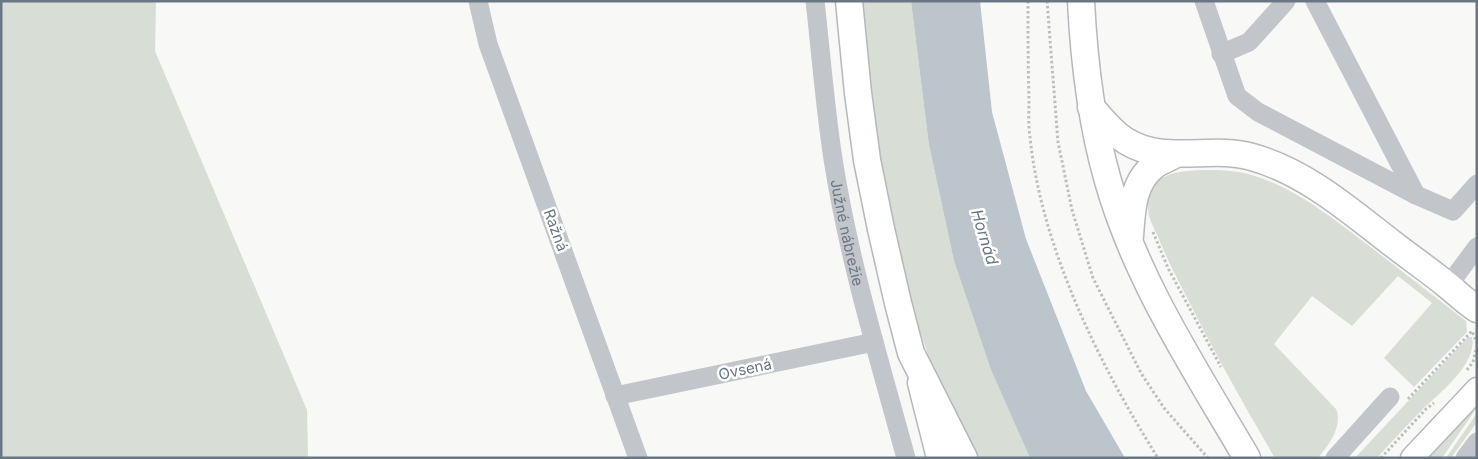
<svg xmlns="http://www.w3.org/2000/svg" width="1478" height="459" viewBox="0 0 1478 459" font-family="Inter,sans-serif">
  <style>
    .green { fill: #d8ddd5 }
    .water { fill: #bcc5cb }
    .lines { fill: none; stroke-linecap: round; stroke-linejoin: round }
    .major-casing { stroke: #b5b9bd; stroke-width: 25 }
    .highway-casing { stroke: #b5b8bc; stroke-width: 29 }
    .path { stroke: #bcbec1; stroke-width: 3; stroke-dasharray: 2.5 2.5; stroke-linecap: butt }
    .minor { stroke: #c2c5c9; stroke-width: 19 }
    .major { stroke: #fff; stroke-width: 22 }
    .highway { stroke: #fff; stroke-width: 26 }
    .labels { text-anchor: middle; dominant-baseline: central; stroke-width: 5; stroke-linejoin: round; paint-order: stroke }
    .street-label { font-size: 15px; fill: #697785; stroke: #fff }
    .water-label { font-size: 16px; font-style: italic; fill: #657781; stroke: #fff }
  </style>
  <rect width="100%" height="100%" fill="#f8f8f6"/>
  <g class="green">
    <polygon points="1,1 156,1 155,51 307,410 308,458 1,458"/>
    <polygon points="860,1 911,1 929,145 954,261 991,370 1030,458 972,458 931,364 911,304 889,210 876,140"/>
    <path d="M1202,170C1219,170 1237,170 1255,176C1299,190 1336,221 1372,248C1403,272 1435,297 1466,321L1467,332L1414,387L1384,358L1432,303L1398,276L1352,326L1312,296L1274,344L1336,409C1343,427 1329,444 1318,458H1275C1242,402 1211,346 1182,288C1173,271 1165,254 1158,237C1155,230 1151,223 1149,216C1148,209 1147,203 1149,197C1155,172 1181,171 1202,170Z"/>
    <path d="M1468,337H1472C1478,364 1438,394 1423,409C1407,425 1392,441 1377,458H1355Z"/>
    <polygon points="1473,411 1474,412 1442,458 1428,458"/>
    <polygon points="1477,413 1477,422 1451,458 1446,458"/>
  </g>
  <polygon class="water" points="911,1 980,1 992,112 1026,239 1086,391 1125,458 1030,458 991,370 954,261 929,145"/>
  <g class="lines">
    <g class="major-casing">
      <g id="major">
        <polyline points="919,383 938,458"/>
        <polyline points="1412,458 1477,389"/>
      </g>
    </g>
    <g class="highway-casing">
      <g id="highway">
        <polyline points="849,1 858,93 867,160 881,229 898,303 911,353 964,458"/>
        <path d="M1081,1C1084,62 1091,122 1108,181C1136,280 1195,369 1247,458"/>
        <path d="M1091,107C1102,119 1112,133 1126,141C1164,165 1211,145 1252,157C1306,172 1350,211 1393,244C1411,258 1430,271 1447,285C1457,293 1466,302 1477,309"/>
        <path d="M1130,236C1132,211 1132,182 1155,165C1161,161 1169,158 1176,154"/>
      </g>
    </g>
    <g class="path">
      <path d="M1028,1C1028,34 1028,67 1029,100C1029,112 1028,125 1030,137C1041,247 1100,366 1158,458"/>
      <polyline points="1047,1 1058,142 1072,210 1093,278 1141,373 1164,408 1208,458"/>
      <polyline points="1153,232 1168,268 1221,367"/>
      <polyline points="1467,370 1473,362 1477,346"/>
      <polyline points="1408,399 1472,331 1477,343"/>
      <polyline points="1381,458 1426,409 1434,403"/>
    </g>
    <g class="minor">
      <polyline points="478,1 488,44 638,458"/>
      <path id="s1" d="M815,1C821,54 825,107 833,159C849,261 879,359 906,458"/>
      <polyline points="1204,1 1237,96 1258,112 1416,195"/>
      <polyline points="1315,1 1416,195 1453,211 1477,184"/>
      <polyline points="1221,54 1249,42 1286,1"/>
      <polyline points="1448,286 1477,247"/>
      <polyline points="615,396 874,342"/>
      <polyline points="1335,458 1390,397"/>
      <polyline points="1465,458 1477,442"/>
    </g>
    <use href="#major" class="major"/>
    <use href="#highway" class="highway"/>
  </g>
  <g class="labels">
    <g class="street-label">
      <text transform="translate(556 230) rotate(70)">Ražná</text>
      <text stroke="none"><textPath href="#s1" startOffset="234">Južné nábrežie</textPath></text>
      <text transform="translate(745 369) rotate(-12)">Ovsená</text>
    </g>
    <g class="water-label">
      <text transform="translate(985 237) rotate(73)">Hornád</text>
    </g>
  </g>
  <rect width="1478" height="459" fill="none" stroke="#697785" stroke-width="5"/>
</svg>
